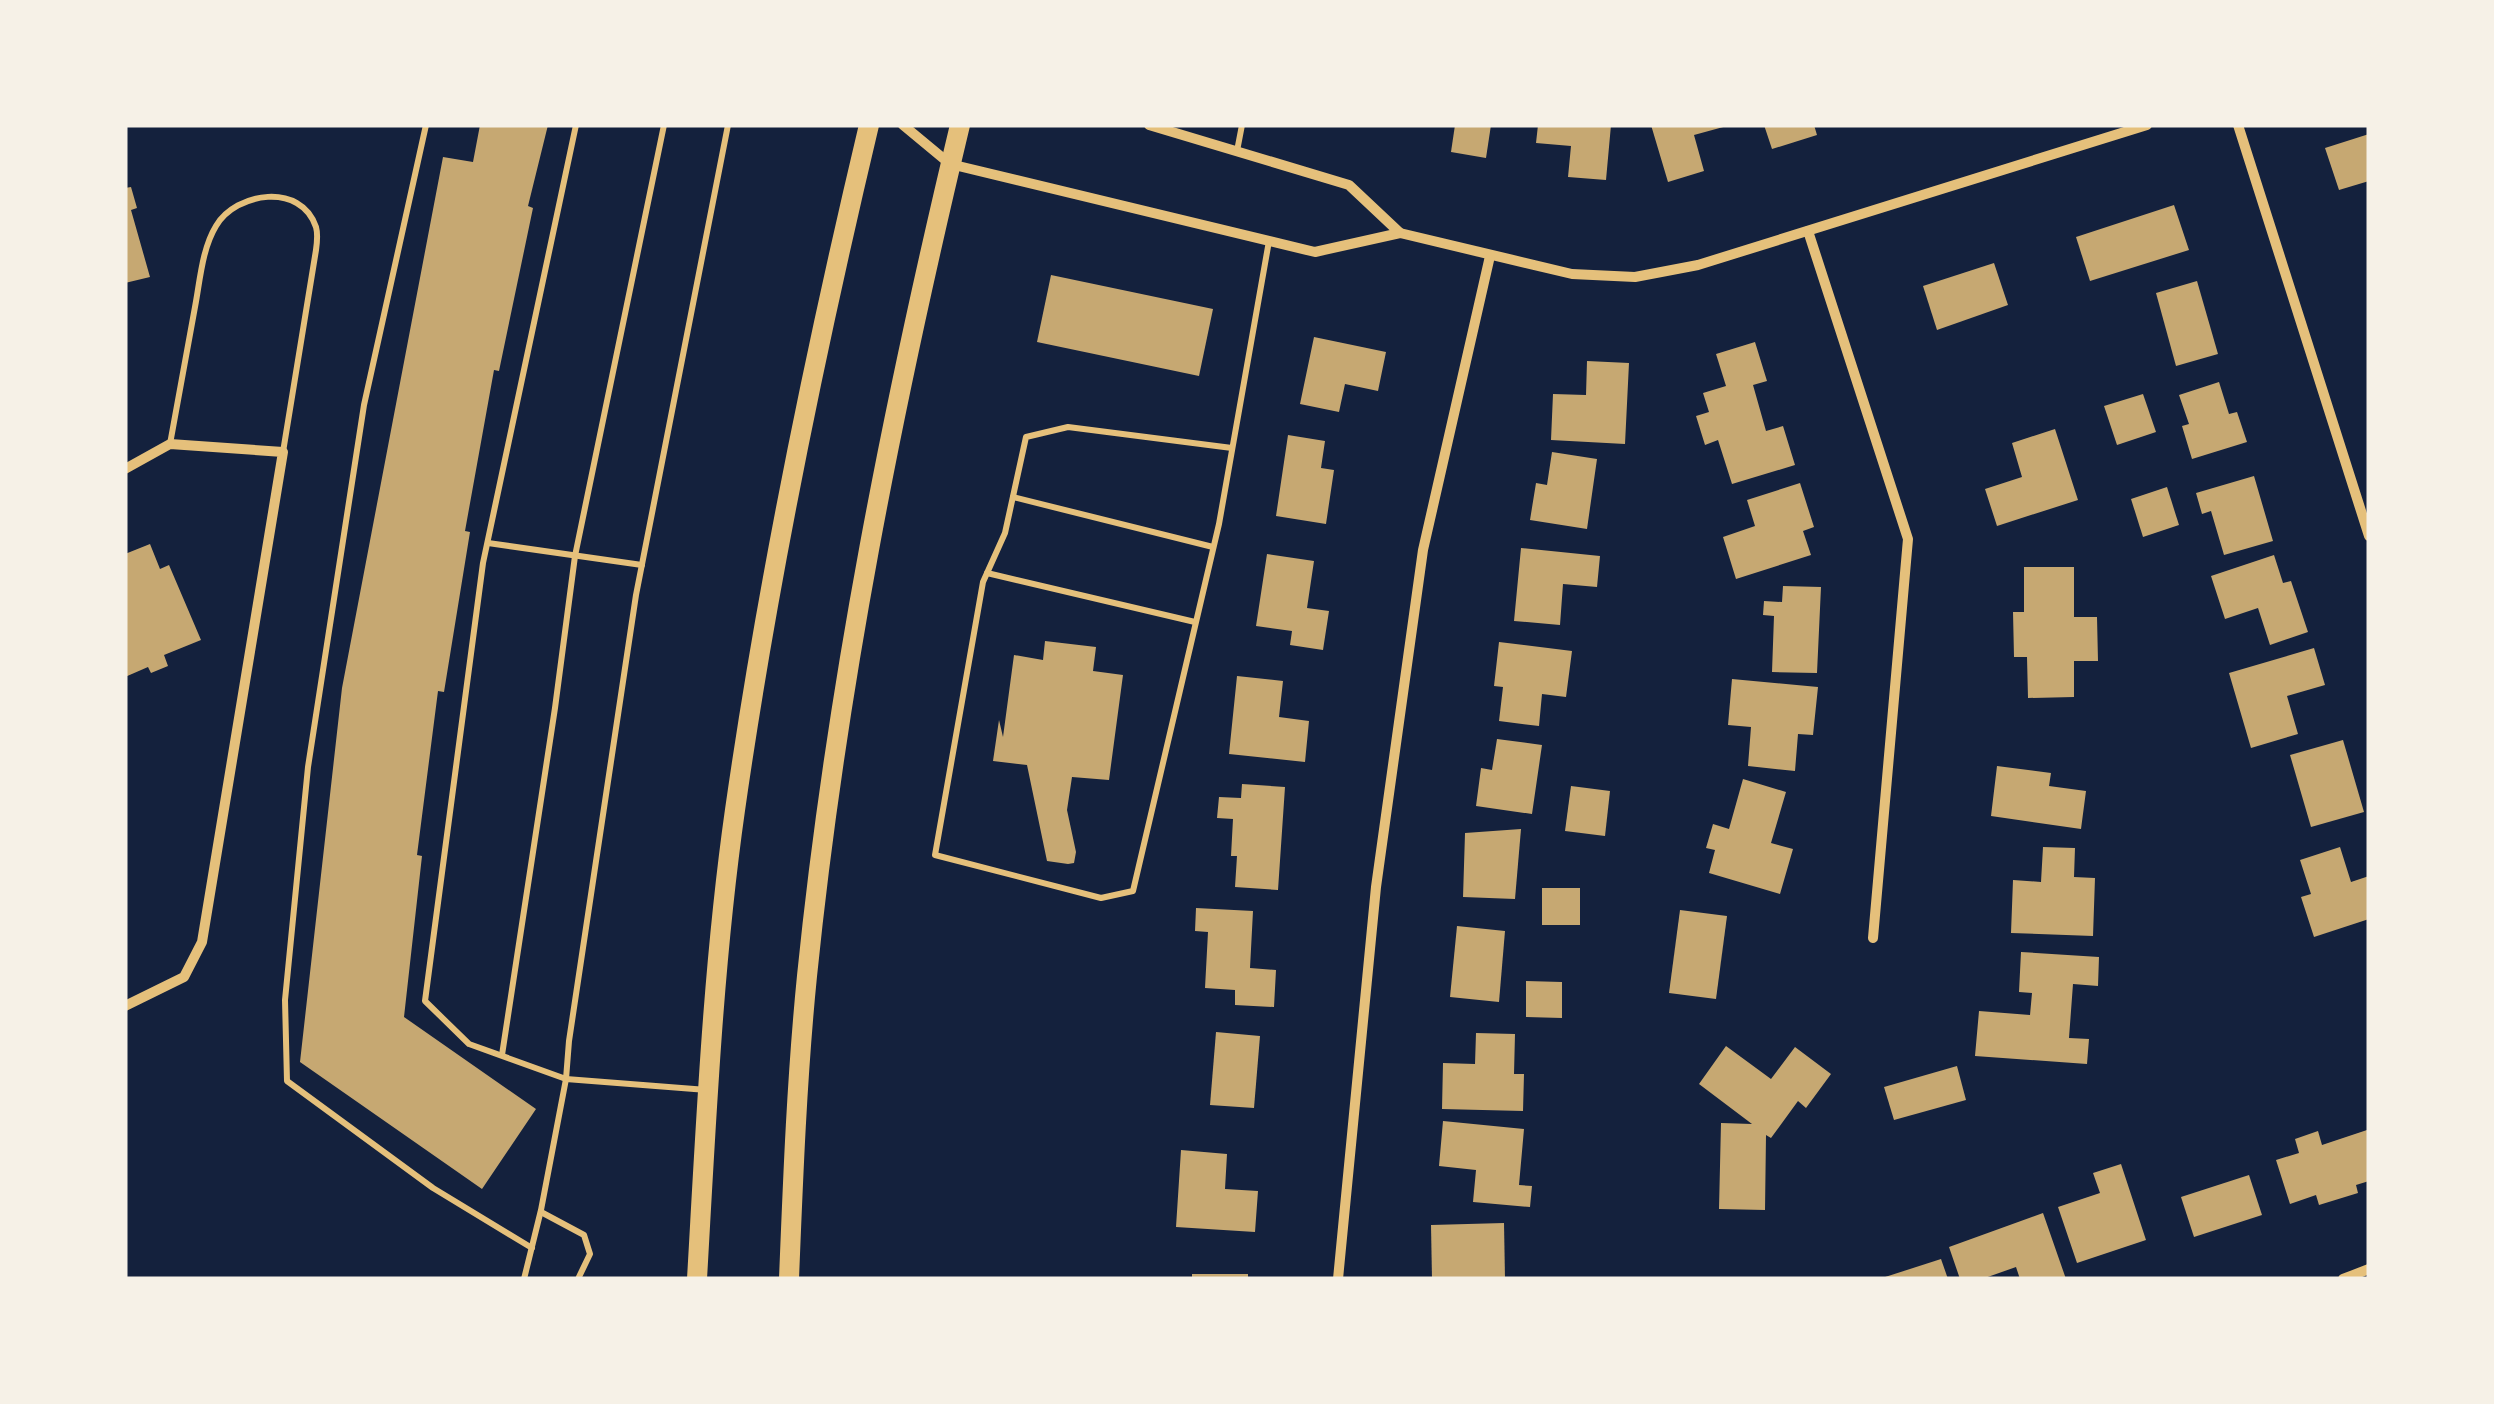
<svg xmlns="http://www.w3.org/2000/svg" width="2494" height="1404" viewBox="0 0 2494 1404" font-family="'Public Sans',sans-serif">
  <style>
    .building { fill: #c6a872 }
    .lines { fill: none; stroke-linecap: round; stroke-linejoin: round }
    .service { stroke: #e5c07b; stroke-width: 6 }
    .minor { stroke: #e5c07b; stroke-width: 10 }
    .primary { stroke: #e5c07b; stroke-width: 20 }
  </style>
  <rect width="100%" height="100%" fill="#14213d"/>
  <g class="building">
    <polygon points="480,125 548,125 528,206 533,208 499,371 494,370 465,531 470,532 444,692 438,691 417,855 422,856 404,1017 536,1109 482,1189 300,1062 342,688 443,157 473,162"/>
    <polygon points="1455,125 1491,125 1486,158 1451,152"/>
    <polygon points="1538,125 1611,125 1606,180 1568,177 1571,146 1536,143"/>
    <polygon points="1651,125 1727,125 1727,126 1694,135 1704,171 1668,182"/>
    <polygon points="1764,125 1814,125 1817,135 1772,149"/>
    <polygon points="2369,134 2369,181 2339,190 2325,148"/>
    <polygon points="131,187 137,208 131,210 150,277 125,283 125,188"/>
    <polygon points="2174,205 2189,250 2090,281 2076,237"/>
    <polygon points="1994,263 2008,305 1937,330 1923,286"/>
    <polygon points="1051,275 1213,309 1199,376 1037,342"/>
    <polygon points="2197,281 2218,354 2176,366 2156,293"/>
    <polygon points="1314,337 1386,352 1378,391 1345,384 1339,412 1300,404"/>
    <polygon points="1755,342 1767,381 1753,385 1766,431 1783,426 1795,465 1732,484 1718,440 1705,445 1696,416 1709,412 1703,393 1726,386 1716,354"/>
    <polygon points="1587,361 1629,363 1625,444 1551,440 1553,394 1586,395"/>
    <polygon points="2219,382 2229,414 2237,412 2247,442 2192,459 2182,426 2189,424 2179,395"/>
    <polygon points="2143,394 2156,432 2117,445 2104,406"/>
    <polygon points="2055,429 2078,500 1997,526 1985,489 2022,477 2012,443"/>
    <polygon points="1288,435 1325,441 1321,468 1334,470 1326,524 1276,516"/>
    <polygon points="1552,452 1597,459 1587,529 1530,520 1536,483 1547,485"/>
    <polygon points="2254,476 2273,541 2224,555 2211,511 2202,514 2196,493"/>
    <polygon points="1800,483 1814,527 1803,531 1811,555 1736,579 1723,537 1755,526 1747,500"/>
    <polygon points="2167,487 2179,525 2143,537 2131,499"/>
    <polygon points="150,544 160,569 169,565 201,640 164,655 168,666 151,673 148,667 125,677 125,554"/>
    <polygon points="1521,548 1600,556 1597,587 1563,584 1560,625 1514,621"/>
    <polygon points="1267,554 1314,561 1307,608 1329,611 1323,650 1290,645 1292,631 1256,626"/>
    <polygon points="2274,555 2283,583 2291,581 2308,632 2270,645 2258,608 2225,619 2211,576"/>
    <polygon points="2024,567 2074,567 2074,617 2097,617 2098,661 2074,661 2074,697 2028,698 2027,657 2014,657 2013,612 2024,612"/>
    <polygon points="1783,586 1821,587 1817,673 1772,672 1774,616 1763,615 1764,601 1782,602"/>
    <polygon points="1045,641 1096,647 1093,671 1123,675 1109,780 1072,777 1067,810 1076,852 1074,863 1068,864 1047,861 1027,765 993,761 999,720 1003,737 1014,655 1043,660"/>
    <polygon points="1499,642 1572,651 1566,697 1542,694 1539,726 1499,721 1503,687 1494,686"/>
    <polygon points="2314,648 2325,685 2287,696 2298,734 2251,748 2229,673"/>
    <polygon points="1237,676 1283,681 1279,717 1309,721 1305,762 1229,754"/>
    <polygon points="1732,679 1818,687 1813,735 1798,734 1795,771 1748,766 1751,727 1728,725"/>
    <polygon points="1497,739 1542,745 1532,814 1476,806 1481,768 1492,770"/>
    <polygon points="2343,740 2364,812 2311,827 2290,755"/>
    <polygon points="1997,766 2051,773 2049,786 2086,791 2081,829 1991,816"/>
    <polygon points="1743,779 1786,792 1771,843 1793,849 1780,894 1709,873 1715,850 1706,848 1713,824 1729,829"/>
    <polygon points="1242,784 1285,787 1278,890 1235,887 1237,856 1231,856 1233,819 1217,818 1219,797 1241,798"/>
    <polygon points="1571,786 1610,791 1605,836 1565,831"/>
    <polygon points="1521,829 1515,899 1463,897 1465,833"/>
    <polygon points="2043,847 2075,848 2074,877 2095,878 2093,936 2011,933 2013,880 2041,882"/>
    <polygon points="2340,847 2351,882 2369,876 2369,919 2314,937 2301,897 2311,894 2300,860"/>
    <rect x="1542" y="888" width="38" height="37"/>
    <polygon points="1196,908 1253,911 1250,968 1276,970 1274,1007 1235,1005 1235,990 1205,988 1208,932 1195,931"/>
    <polygon points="1680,910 1727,916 1716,999 1669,993"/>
    <polygon points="1457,926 1505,931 1499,1002 1450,997"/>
    <polygon points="2021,952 2099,957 2098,986 2073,984 2069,1038 2089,1039 2087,1064 1975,1056 1979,1011 2030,1015 2032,993 2019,992"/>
    <polygon points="1526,981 1562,982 1562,1018 1526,1017"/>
    <polygon points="1216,1032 1260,1036 1254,1108 1210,1105"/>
    <polygon points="1476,1033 1515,1034 1514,1074 1524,1074 1523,1111 1442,1109 1443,1063 1475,1064"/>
    <polygon points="1726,1046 1771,1079 1795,1047 1831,1074 1806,1108 1798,1101 1771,1138 1766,1135 1765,1210 1719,1209 1721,1123 1752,1124 1699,1084"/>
    <polygon points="1957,1066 1966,1100 1894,1120 1884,1087"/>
    <polygon points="1443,1121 1524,1129 1519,1185 1532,1186 1530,1207 1473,1202 1476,1170 1439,1166"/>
    <polygon points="2367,1130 2369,1181 2356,1185 2358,1193 2319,1205 2316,1195 2290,1204 2276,1160 2299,1153 2295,1139 2318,1131 2322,1145"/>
    <polygon points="1181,1150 1227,1154 1225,1189 1258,1191 1255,1232 1176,1227"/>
    <polygon points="2121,1164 2146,1240 2077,1263 2058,1207 2100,1193 2093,1173"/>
    <polygon points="2249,1175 2262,1215 2194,1237 2181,1197"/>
    <polygon points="2043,1213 2066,1279 2020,1279 2016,1267 1982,1279 1960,1279 1949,1247"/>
    <polygon points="1504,1223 1505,1279 1432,1279 1431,1225"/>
    <polygon points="1941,1259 1948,1279 1882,1279 1882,1278"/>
    <rect x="1192" y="1274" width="56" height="5"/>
  </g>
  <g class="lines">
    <g class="service">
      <polyline points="426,125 364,405 308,767 285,1000 287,1081 433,1188 532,1248"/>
      <polyline points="576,125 483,563 425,1001 469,1044 566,1079 569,1041 636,595 728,125"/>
      <polyline points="1237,151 1242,125"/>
      <path d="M170,444C178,398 187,353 195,307C200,281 202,249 216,226C236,192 301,182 316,227C318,234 317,243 316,250L283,452"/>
      <polyline points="1232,448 1068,427 1026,437 1005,533 983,582 935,855 1101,898 1133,891 1219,524 1269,241"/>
      <polyline points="1013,497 1213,547"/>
      <polyline points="488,543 642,565"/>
      <polyline points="987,573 1195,622"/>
      <polyline points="502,1055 555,708 575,556 664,125"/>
      <polyline points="541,1212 584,1235 590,1254 578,1279"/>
      <polyline points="524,1279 541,1210 566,1079 707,1090"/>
    </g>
    <g class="minor">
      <polyline points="903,125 950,164 1315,252 1400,233 1572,274 1635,277 1698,265 2147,125"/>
      <polyline points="1149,125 1349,185 1400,233"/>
      <polyline points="2238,125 2369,536"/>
      <polyline points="1808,231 1908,539 1873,938"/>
      <polyline points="125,469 170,444 283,452 202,942 184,977 125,1006"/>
      <polyline points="1338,1279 1376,887 1423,550 1490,256"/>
      <polyline points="2343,1279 2369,1269"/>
    </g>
    <g class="primary">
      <path d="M697,1279C706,1123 713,965 735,810C768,579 815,352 869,125"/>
      <path d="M789,1279C793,1178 797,1076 807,976C836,690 893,405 960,125"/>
    </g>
  </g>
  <rect width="2494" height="1404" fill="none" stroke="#f6f1e7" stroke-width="255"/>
</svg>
